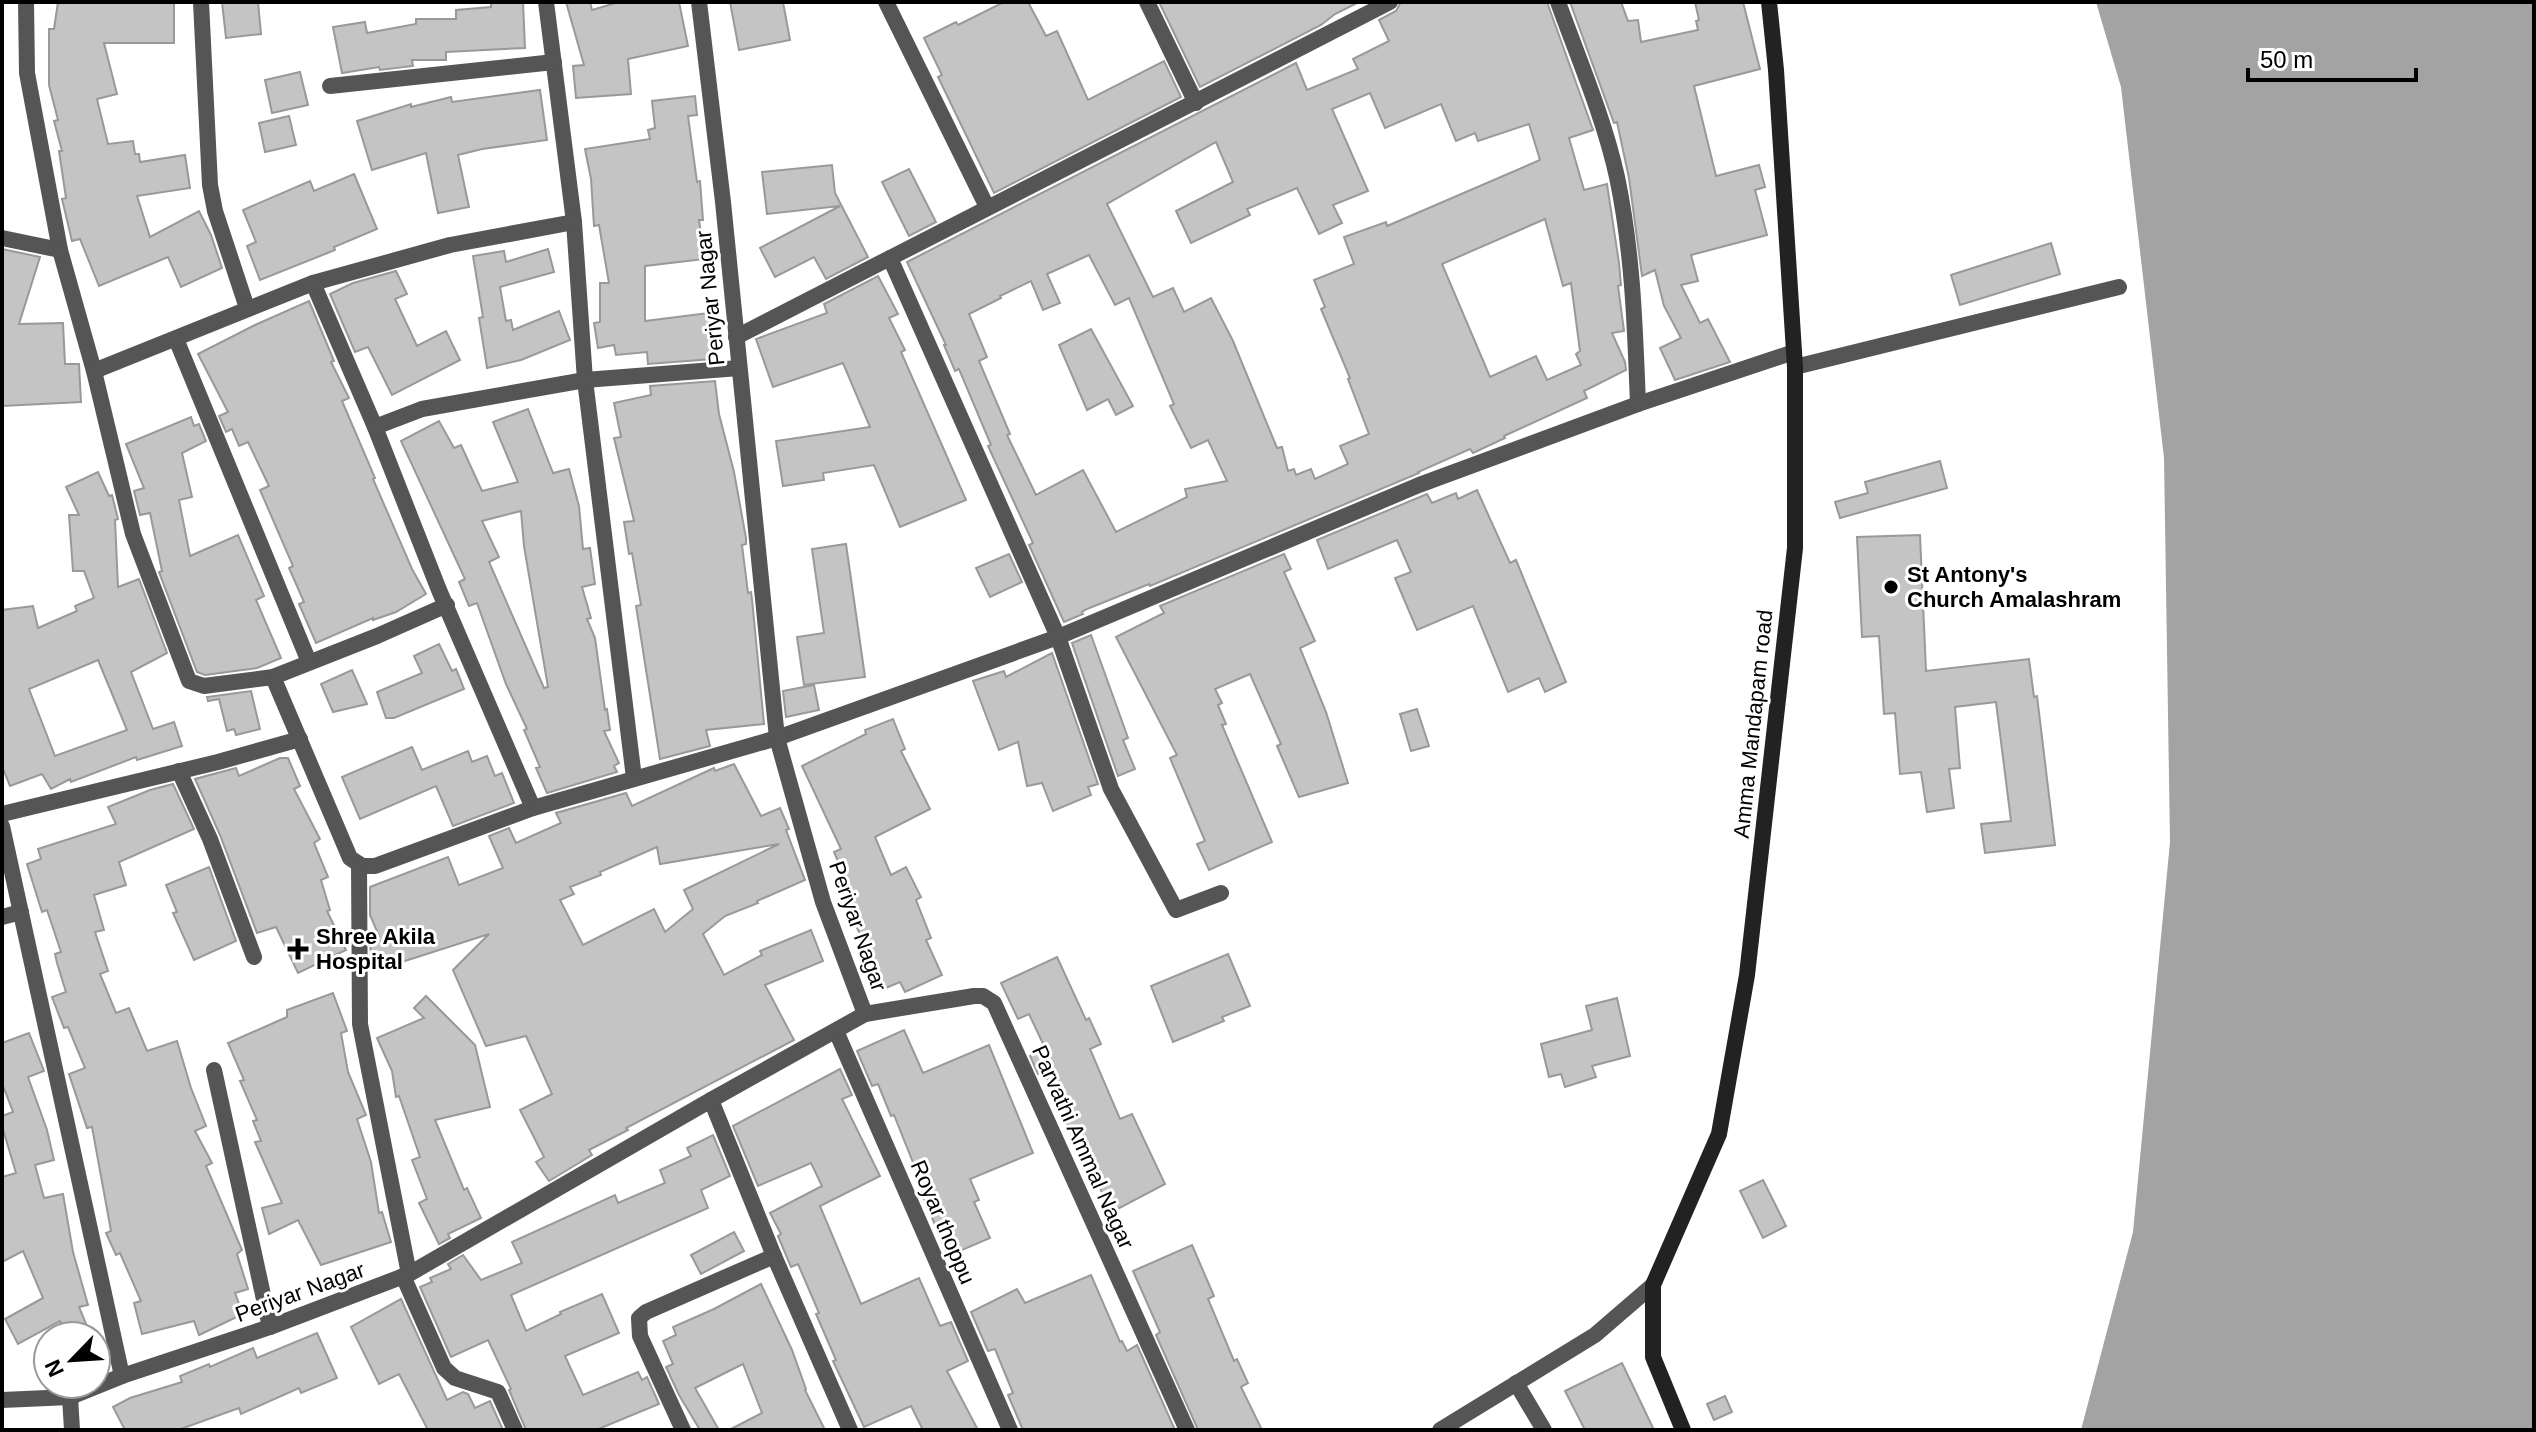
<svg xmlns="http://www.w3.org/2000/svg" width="2536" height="1432" viewBox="0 0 2536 1432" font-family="Arial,sans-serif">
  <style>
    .water { fill: #a3a3a3 }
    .building { fill: #c4c4c4; stroke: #999; stroke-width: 2; fill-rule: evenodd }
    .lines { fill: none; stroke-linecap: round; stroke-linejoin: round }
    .minor { stroke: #555; stroke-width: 16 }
    .tertiary { stroke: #555; stroke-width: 16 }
    .secondary { stroke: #222; stroke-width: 16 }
    .poi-dot { fill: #000; stroke: #fff; stroke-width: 3 }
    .labels { text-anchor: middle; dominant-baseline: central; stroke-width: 6; stroke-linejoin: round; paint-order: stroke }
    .street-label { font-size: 22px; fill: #000; stroke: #fff }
    .poi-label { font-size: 22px; font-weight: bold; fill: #000; stroke: #fff; text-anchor: start }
  </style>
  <rect width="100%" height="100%" fill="#fff"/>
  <polygon class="water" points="2096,2 2534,2 2534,1430 2081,1430 2133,1232 2170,842 2164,458 2121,87"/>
  <g class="building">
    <polygon points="58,2 174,2 174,43 104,43 117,94 97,99 108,144 133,141 135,154 139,154 140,162 185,155 190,188 137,196 150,237 199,211 211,235 222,268 181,287 168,257 99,286 80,239 72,241 62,199 66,198 59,151 62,151 54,121 58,120 49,85 49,29 54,29"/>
    <polygon points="222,2 258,2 261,34 226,38"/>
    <polygon points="523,2 525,48 446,52 446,60 412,60 413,66 380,70 379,67 342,73 333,27 365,22 367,33 416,24 416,19 456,19 456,10 491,7 491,3"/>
    <polygon points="566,2 590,2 592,10 619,2 679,2 688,46 628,59 631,94 576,98 573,66 584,65"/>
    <polygon points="730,2 783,2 790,40 739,50"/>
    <polygon points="1004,2 1028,2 1046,36 1057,31 1088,100 1164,61 1181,97 994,193 938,77 942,75 924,38 956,22 958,25"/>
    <polygon points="1159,2 1359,2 1335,14 1321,25 1200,87"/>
    <path d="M1401,2H1547L1593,130L1569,138L1584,190L1607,184L1619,263L1621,285L1618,286L1624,331L1612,333L1625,362L1626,370L1584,391L1587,398L1504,436L1505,438L1473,453L1470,449L1418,472L1419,473L1150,586L1149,584L1087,609L1082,612L1083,614L1064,622L1029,545L1033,543L988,446L991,445L959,369L955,371L944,345H946L907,262L1296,63L1307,90L1358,69L1353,59L1389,41L1379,20L1396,11ZM1370,93L1385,128L1441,104L1456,141L1475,133L1478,141L1529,124L1540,160L1387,226L1386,222L1344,237L1354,264L1314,280L1325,307L1321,309L1350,378L1348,379L1369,434L1340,446L1348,464L1315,479L1311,469L1296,475L1294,469L1288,471L1282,447L1277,448L1233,341L1211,298L1184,312L1173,288L1153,297L1107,204L1216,142L1233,182L1176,211L1191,243L1250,215L1247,209L1297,188L1319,234L1342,223L1333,205L1368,191L1332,109ZM1545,219L1563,286L1571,283L1580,351L1576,354L1581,365L1547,380L1536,356L1490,377L1442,264ZM1089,255L1115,305L1129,298L1174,404L1170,406L1191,448L1208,440L1227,481L1185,489L1187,497L1116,532L1083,470L1036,495L1007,435L1010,434L979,361L987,357L969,314L1001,298L1000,296L1031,281L1043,310L1060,303L1047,274Z"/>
    <polygon points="1570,2 1621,2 1628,21 1638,20 1641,42 1698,30 1696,21 1699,20 1695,2 1743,2 1760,69 1694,86 1716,176 1759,165 1765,187 1755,190 1767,235 1691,255 1698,281 1681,285 1700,323 1708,319 1730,362 1675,380 1660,348 1681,338 1664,306 1655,270 1642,276 1629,178 1617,122 1614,123"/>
    <polygon points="300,72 308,105 272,113 265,80"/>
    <polygon points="540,90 547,140 482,149 458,155 469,207 438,213 426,153 372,170 357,121 411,104 411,107 451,97 452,102"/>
    <polygon points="695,96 697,115 688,116 697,182 700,181 703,220 699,220 705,259 645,266 645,321 708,313 713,359 648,364 647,352 616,355 614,345 598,348 594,323 600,322 600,283 609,283 599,225 594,226 591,179 585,149 650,139 648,130 655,128 652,101"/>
    <polygon points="289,116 296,145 265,152 259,123"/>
    <polygon points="832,165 835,193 868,257 826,279 814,257 775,277 760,248 840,206 767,214 762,172"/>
    <polygon points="909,169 936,222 909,236 882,182"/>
    <polygon points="354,174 377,229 334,247 335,250 260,280 247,246 256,242 243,210 310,181 314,191"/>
    <polygon points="2051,243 2060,274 1960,305 1951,275"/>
    <polygon points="2,249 40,257 19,324 63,323 65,364 79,364 81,402 2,406"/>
    <polygon points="548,249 554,272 500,287 506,321 511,320 513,330 559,311 570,340 521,360 487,368 479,318 483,317 473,256 504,251 506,262"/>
    <polygon points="396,271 407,294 395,299 417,346 446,331 460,360 392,395 368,347 355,352 330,294 353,283"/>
    <polygon points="878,276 898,314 889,318 905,350 901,352 966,500 900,527 874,465 823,473 824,480 783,486 776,441 870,427 843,363 773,387 756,339 827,313 824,304"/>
    <polygon points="309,301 334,361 331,362 349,398 342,401 375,478 373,479 412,569 426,594 396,612 373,620 373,618 316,643 299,604 304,602 289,568 293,566 260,490 269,486 248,442 239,446 232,429 226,432 219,416 228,412 198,354 255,325"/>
    <polygon points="1091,329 1133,406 1116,415 1108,399 1087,410 1059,345"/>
    <polygon points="715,381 719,414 734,472 746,538 746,544 742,545 748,593 751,592 752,599 764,724 706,730 710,746 660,759 636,606 641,605 632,553 629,554 624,522 634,521 614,438 621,437 614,403 651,395 650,386"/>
    <path d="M528,409L553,473L569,469L579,506L583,549L590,548L595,584L582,587L591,618L587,619L595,638L605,710L607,709L610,730L604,731L619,763L614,766L617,772L547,793L536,768L540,767L524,730L527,729L506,684L477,603L469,606L459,582L465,579L401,441L439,421L454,448L461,445L482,491L518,482L493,422ZM521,511L524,546L548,687L544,688L489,562L499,557L482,521Z"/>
    <polygon points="191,417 194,426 199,424 206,441 182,453 192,497 179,500 190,556 238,535 264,596 256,600 281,658 257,668 205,675 197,672 159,572 162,571 150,513 140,515 134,491 144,488 126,444"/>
    <polygon points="1940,461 1947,488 1840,518 1835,502 1868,493 1865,482"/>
    <path d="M98,472L109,496L112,495L118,519L115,520L118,587L139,579L167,653L131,672L153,729L174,722L182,746L137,760L136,757L71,782L70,779L51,789L42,774L10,786L2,766V610L33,606L38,628L77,611L75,606L94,598L84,571H73L69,515H79L66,487ZM98,660L127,730L55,756L29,689Z"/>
    <polygon points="1477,490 1510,563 1516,560 1566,682 1545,692 1539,678 1508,692 1473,606 1417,630 1395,578 1411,572 1397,540 1328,569 1317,540 1427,494 1432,503 1456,493 1458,499"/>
    <polygon points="1920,535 1926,671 2029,659 2034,697 2037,696 2055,845 1985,853 1981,824 2011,821 1996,702 1955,707 1960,768 1949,769 1954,808 1927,812 1921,772 1900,774 1895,713 1884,714 1879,636 1862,637 1857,537"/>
    <polygon points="846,544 865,677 804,685 797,637 824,633 812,549"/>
    <polygon points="1009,554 1022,582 990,597 976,568"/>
    <polygon points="1284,554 1291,569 1284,572 1315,641 1300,648 1326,712 1348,783 1299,797 1277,746 1281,744 1250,674 1215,689 1222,703 1218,705 1226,724 1222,725 1272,842 1209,870 1197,844 1205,841 1170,758 1177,755 1116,637 1164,613 1160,606"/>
    <polygon points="1091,635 1128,738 1123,740 1135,769 1118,776 1072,643"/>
    <polygon points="439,644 452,671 456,669 464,689 394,718 386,718 377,692 422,673 414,656"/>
    <polygon points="1052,653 1098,784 1088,787 1091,795 1053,811 1042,783 1027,786 1018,742 999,750 973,681 1004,671 1006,677"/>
    <polygon points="352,670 367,704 333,712 321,684"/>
    <polygon points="814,685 819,710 786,717 783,691"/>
    <polygon points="251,691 260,729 236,735 234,729 227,731 219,699 208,701 207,697"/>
    <polygon points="1417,709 1429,746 1411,751 1400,714"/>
    <polygon points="893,719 905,749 901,751 930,809 875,837 891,875 906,867 921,897 916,900 931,938 926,940 942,975 905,992 900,982 886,988 875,964 872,965 858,937 861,936 843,899 852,894 834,852 841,849 802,766 866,734 865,730"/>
    <polygon points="412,747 422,770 468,751 472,762 487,756 495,776 502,773 514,803 453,826 436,786 360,819 342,777"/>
    <polygon points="280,758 288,758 300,786 294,789 320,839 314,843 328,877 321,880 330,910 327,911 346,950 298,973 276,927 257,933 220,835 195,779 236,768 239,776"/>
    <path d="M734,764L761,816L780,808L789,829L786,830L805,880L757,901L758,903L725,916L703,934L724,975L762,955L760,951L811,930L823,961L765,985L794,1040L626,1128L628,1130L589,1150L592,1155L549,1181L536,1162L544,1157L520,1110L552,1094L526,1036L486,1046L453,970L489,934L374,971L371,958L370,938L379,936L370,915V887L448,857L459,885L503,868L489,836L509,828L516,843L561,823L556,813L626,793L632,806L714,768L715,771ZM779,844L684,890L693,909L665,932L654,909L583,945L560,900L574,894L570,887L601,875L600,872L657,847L660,864Z"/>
    <polygon points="173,784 194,829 119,862 126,885 94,895 104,930 95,932 108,971 100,974 116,1013 129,1008 147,1051 177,1041 191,1088 206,1126 195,1131 212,1163 206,1166 242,1250 237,1254 248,1289 235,1293 243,1314 199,1335 194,1321 142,1334 134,1303 141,1301 120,1253 116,1255 106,1233 111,1231 92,1127 87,1128 69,1074 85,1068 68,1027 64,1028 52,997 66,992 57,963 55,954 61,952 47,910 42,912 27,864 41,859 38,849 116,824 108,807 150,790"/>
    <polygon points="209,867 236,941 194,960 173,913 177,912 166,885"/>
    <polygon points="1228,954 1250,1006 1222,1017 1224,1021 1173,1042 1151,986"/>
    <polygon points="1057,957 1086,1020 1089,1018 1101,1044 1090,1049 1120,1119 1132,1114 1165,1184 1112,1212 1086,1161 1084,1162 1044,1071 1038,1074 1030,1056 1045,1048 1029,1014 1018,1019 1001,983"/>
    <polygon points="333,993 347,1031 341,1033 348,1072 366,1115 357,1119 371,1162 379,1213 382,1212 391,1242 321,1265 298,1220 269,1234 262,1208 282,1203 255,1142 261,1141 253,1121 257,1120 240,1081 244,1080 228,1043 287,1017 287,1010"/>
    <polygon points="426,996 475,1045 490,1107 435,1120 464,1190 467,1188 481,1218 448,1234 450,1238 439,1244 419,1203 427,1199 412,1160 420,1157 399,1096 396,1097 392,1071 377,1038 424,1018 414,1008"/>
    <polygon points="1617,998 1630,1056 1592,1066 1596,1077 1565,1087 1561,1074 1549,1077 1541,1044 1592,1030 1586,1006"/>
    <polygon points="904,1030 923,1073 989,1045 1033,1153 970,1179 979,1200 974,1202 990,1238 948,1256 917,1182 920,1180 894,1115 891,1116 878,1084 872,1086 857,1051"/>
    <polygon points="29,1033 44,1071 28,1077 47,1130 54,1160 35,1165 44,1198 63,1194 73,1252 88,1305 79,1307 91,1336 67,1336 60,1321 18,1344 5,1319 43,1298 23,1251 2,1262 2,1177 16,1173 2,1126 2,1116 13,1112 2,1083 2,1043"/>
    <polygon points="840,1069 852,1095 842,1099 880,1176 820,1206 861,1304 919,1278 940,1326 951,1322 968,1361 947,1371 978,1430 923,1430 911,1406 864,1427 833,1361 836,1360 816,1314 819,1313 798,1264 791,1267 778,1236 781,1234 770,1213 822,1186 811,1163 758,1186 733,1126"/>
    <polygon points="713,1135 730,1176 701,1190 708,1208 511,1295 526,1331 561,1314 560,1312 602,1294 619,1333 565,1356 583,1395 638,1372 642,1380 647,1377 659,1404 596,1430 526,1430 509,1390 511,1389 488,1340 451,1357 420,1287 432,1282 430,1278 451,1269 448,1264 463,1255 481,1280 522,1263 512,1242 615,1195 618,1203 665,1183 660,1170 691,1156 687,1148"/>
    <polygon points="1763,1180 1786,1226 1763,1238 1740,1191"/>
    <polygon points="734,1232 744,1251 701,1274 691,1255"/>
    <polygon points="1192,1245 1214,1296 1208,1299 1234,1361 1237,1359 1248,1383 1241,1387 1262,1430 1198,1430 1156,1335 1160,1332 1133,1271"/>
    <polygon points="1091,1275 1120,1342 1122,1341 1127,1351 1137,1345 1175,1430 1023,1430 1008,1395 1013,1393 995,1349 988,1351 971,1312 1017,1289 1025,1303"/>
    <polygon points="761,1284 792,1350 806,1389 805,1390 825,1430 729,1430 762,1413 743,1364 695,1388 719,1430 700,1430 679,1395 666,1367 673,1364 663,1341 676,1335 673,1327 714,1309"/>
    <polygon points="401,1299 447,1400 463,1392 468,1394 475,1408 490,1401 503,1430 428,1430 399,1374 379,1384 351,1327"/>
    <polygon points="317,1333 337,1378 301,1393 299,1388 241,1414 239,1408 178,1430 125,1430 113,1407 130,1398 182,1382 180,1376 209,1364 210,1367 253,1348 257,1358"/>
    <polygon points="1622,1363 1654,1430 1585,1430 1565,1391"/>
    <polygon points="1725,1396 1732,1412 1714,1420 1707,1404"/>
  </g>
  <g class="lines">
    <g class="minor">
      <polyline points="26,2 27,73 60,250 94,371 133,534 189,681 204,686 273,677 377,636 447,605"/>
      <polyline points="201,2 210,185 215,211 247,308"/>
      <polyline points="546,2 574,222 585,380 634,778"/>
      <polyline points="886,2 987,207"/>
      <polyline points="1147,2 1196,103"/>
      <path d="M1558,2C1579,60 1604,118 1617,177C1633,253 1635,328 1638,404"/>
      <polyline points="330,86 554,62"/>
      <polyline points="2,238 60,250"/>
      <polyline points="890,258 1390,2"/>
      <polyline points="313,283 375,427 439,590 533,808"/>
      <polyline points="736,337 890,258 1058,637 1111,789 1176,910 1221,893"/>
      <polyline points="176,339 309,662"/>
      <polyline points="1795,367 2119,287"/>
      <polyline points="94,371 313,283 450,245 574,222"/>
      <polyline points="375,427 422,409 585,380 739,368"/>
      <polyline points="273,677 350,858 362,866 375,866 533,808 777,738"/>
      <polyline points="179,771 210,839 254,957"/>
      <polyline points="2,814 218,762 300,739"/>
      <polyline points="2,826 122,1376"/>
      <polyline points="359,864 360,1024 409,1274"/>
      <polyline points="2,917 21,912"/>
      <polyline points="865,1014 974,996 983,996 994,1003 1187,1430"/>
      <polyline points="836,1031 1010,1430"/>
      <polyline points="214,1070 270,1327"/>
      <polyline points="711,1100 774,1256 850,1430"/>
      <polyline points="403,1276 444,1368 455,1378 498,1392 515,1430"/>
      <polyline points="1516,1383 1544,1430"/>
      <polyline points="70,1397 72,1430"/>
      <polyline points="683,1430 640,1336 639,1318 646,1312 774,1256"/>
      <polyline points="1440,1430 1595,1335 1653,1285"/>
    </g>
    <g class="tertiary">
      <polyline points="777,738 1058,637 1419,485 1638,404 1794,352"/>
      <polyline points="2,1400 70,1397 122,1376 270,1327 409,1274 711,1100 865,1014 823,902 777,738 723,202 699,2"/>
    </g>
    <polyline class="secondary" points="1683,1430 1653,1357 1653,1285 1719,1134 1747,975 1795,548 1795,367 1776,70 1769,2"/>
  </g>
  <g class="poi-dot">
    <circle cx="1891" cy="587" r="8"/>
    <path d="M294 937h8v8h8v8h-8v8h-8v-8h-8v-8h8z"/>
  </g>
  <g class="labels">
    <g class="street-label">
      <text transform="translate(710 298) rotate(-96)">Periyar Nagar</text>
      <text transform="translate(1753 724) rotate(-84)">Amma Mandapam road</text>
      <text transform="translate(858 926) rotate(71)">Periyar Nagar</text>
      <text transform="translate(1083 1147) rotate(66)">Parvathi Ammal Nagar</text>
      <text transform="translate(943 1222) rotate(67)">Royar thoppu</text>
      <text transform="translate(300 1292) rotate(-20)">Periyar Nagar</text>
    </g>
    <g class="poi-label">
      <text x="1907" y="574">St Antony's<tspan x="1907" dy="25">Church Amalashram</tspan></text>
      <text x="316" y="936">Shree Akila<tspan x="316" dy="25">Hospital</tspan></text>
    </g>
  </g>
  <rect width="2536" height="1432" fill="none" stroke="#000000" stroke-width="8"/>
  <g transform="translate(72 1360) rotate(245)"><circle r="38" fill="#ffffff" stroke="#999999" stroke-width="2"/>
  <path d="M0-6L14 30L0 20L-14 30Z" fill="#000000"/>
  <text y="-12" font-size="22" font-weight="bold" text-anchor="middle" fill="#000000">N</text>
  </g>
  <path d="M2248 68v12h168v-12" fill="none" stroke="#000000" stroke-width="4"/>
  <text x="2260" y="68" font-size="24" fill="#000000" stroke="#ffffff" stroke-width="6" paint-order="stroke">50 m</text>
</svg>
